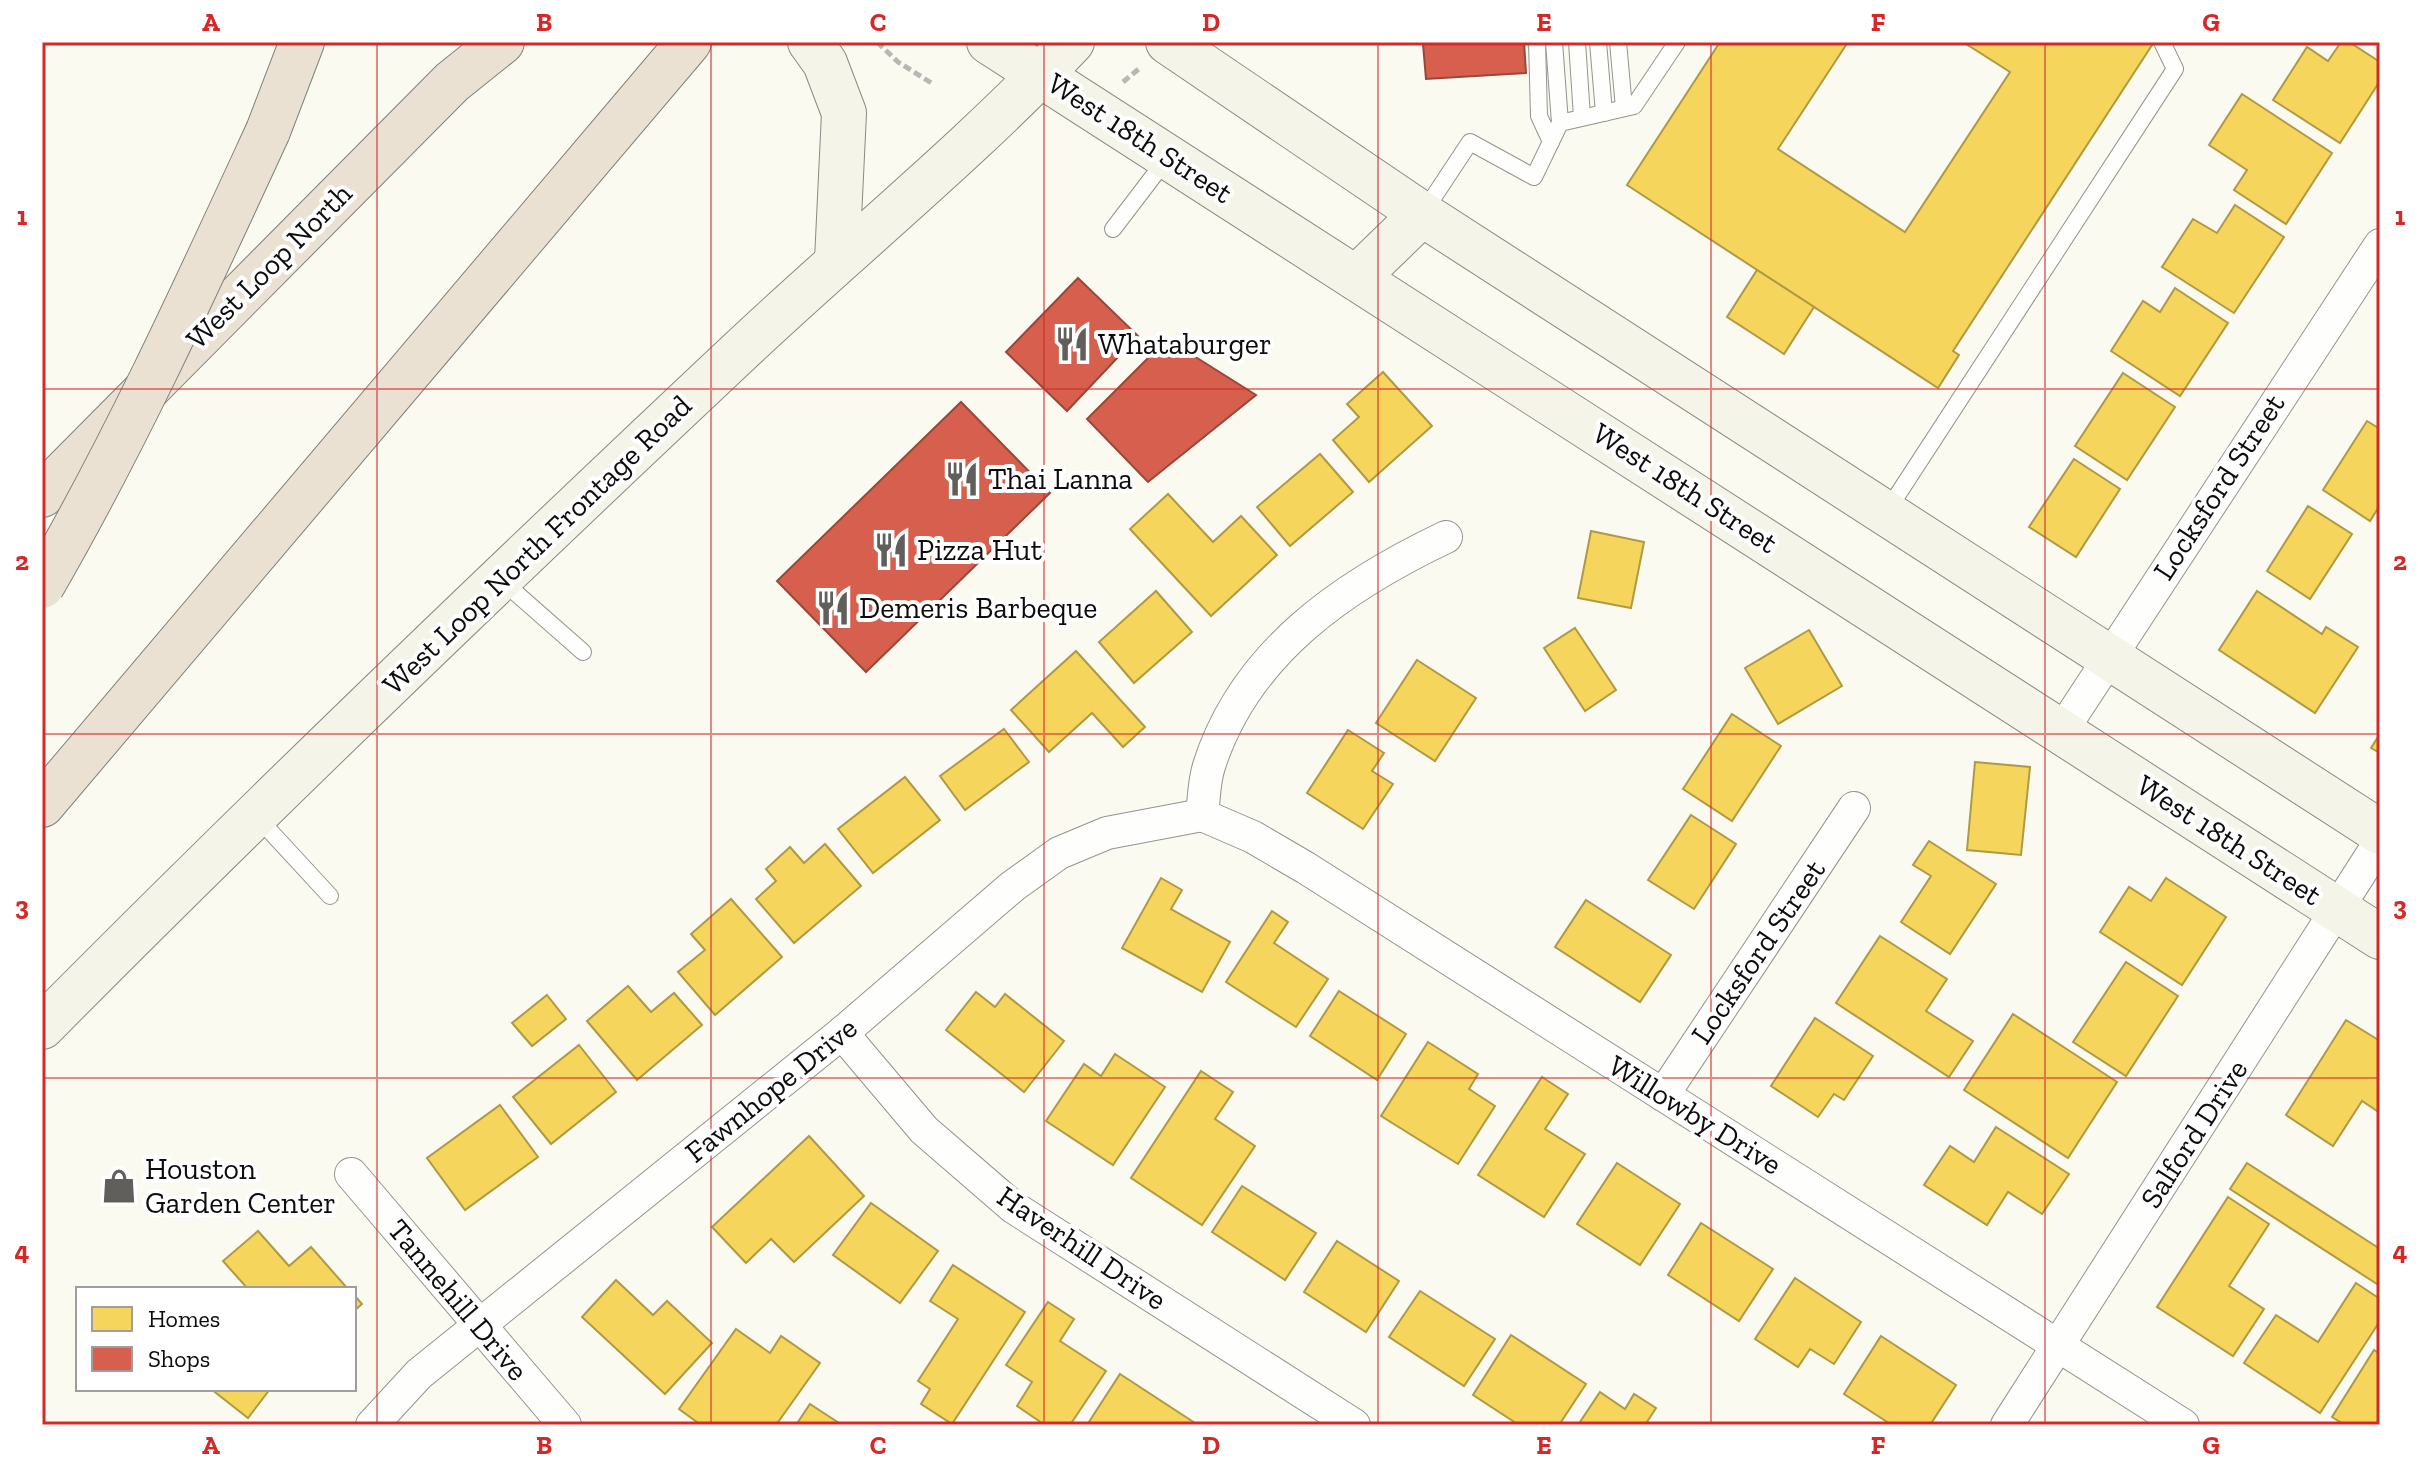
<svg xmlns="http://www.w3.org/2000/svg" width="2422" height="1467" viewBox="0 0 2422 1467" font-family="'Zilla Slab',serif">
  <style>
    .homes { fill: #f6d55c; stroke: #b09944; stroke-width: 2 }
    .shops { fill: #d6604d; stroke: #99473a; stroke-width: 2 }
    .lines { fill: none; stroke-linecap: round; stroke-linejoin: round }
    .service-casing { stroke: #94938f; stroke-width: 18 }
    .minor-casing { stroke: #94938f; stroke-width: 34 }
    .secondary-casing { stroke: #8a8a85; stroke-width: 46 }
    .motorway-casing { stroke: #81807c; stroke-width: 46 }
    .path { stroke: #b7b7b5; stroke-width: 5; stroke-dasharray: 8 4; stroke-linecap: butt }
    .service { stroke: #fefefd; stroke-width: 16 }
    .minor { stroke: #fefefd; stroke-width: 32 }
    .secondary { stroke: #f4f5e8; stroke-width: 44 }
    .motorway { stroke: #eae1d3; stroke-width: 44 }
    .motorway-bridge-casing { stroke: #81807c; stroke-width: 46; stroke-linecap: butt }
    .motorway-bridge { stroke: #eae1d3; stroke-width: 44 }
    .grid { fill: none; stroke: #d62828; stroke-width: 2; stroke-opacity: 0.55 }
    .labels { text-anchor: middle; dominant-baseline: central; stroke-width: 8; stroke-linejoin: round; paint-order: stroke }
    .street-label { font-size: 30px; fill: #0c0c0c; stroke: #fff }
    .poi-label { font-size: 30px; fill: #0c0c0c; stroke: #fff; text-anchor: start }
    .neatline { fill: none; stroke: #d62828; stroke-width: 3 }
    .grid-label { font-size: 26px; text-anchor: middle; font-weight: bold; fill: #d62828 }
  </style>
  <rect width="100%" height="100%" fill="#fbfaf0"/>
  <g class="homes">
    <polygon points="1720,42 1848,42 1778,149 1905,232 2010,72 1963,42 2154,42 1953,351 1959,355 1938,388 1627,185"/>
    <polygon points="2341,42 2349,42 2380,62 2380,81 2340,143 2273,100 2307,47 2328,61"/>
    <polygon points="2242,94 2332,153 2286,224 2234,190 2247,170 2209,145"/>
    <polygon points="2235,205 2284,237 2234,313 2162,267 2193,219 2217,233"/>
    <polygon points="1757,270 1814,307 1784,354 1727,317"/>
    <polygon points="2175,288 2228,323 2180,396 2111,351 2143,301 2160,312"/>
    <polygon points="1383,372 1432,426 1369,482 1333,440 1359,417 1347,404"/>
    <polygon points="2123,373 2175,407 2127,480 2075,446"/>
    <polygon points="2367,421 2380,429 2380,505 2370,521 2323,490"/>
    <polygon points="1320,454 1353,492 1290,546 1257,507"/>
    <polygon points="2074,459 2120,489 2076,557 2029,527"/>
    <polygon points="1168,494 1213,542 1241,516 1277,555 1211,616 1130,529"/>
    <polygon points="2308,506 2352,534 2310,599 2267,571"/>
    <polygon points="1591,531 1644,542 1631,608 1578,598"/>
    <polygon points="1156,591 1192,632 1134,683 1099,642"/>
    <polygon points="2257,591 2322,634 2326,627 2358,647 2315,713 2219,650"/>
    <polygon points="1575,628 1616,690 1585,711 1544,648"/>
    <polygon points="1809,630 1842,686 1778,724 1745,668"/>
    <polygon points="1076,651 1145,727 1123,747 1092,713 1049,752 1011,710"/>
    <polygon points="1417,660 1476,698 1435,761 1376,723"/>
    <polygon points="1732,714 1781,746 1732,821 1683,789"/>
    <polygon points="1004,729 1029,762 965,810 940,776"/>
    <polygon points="1348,730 1384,753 1372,771 1393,784 1363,829 1307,793"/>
    <polygon points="2380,734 2380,753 2371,748"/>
    <polygon points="1975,762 2030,767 2021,855 1967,850"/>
    <polygon points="905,777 940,820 873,873 838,829"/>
    <polygon points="1691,815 1736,844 1694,909 1648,880"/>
    <polygon points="1929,841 1996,884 1950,954 1901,922 1931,876 1913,865"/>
    <polygon points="825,844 861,886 794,943 756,899 776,881 766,869 790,847 804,863"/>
    <polygon points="1161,878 1182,890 1171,909 1230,942 1202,992 1122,948"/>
    <polygon points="2166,878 2226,917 2182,985 2100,932 2129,887 2151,901"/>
    <polygon points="731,899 782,957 715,1015 678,972 705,950 691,934"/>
    <polygon points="1586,900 1671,955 1640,1002 1555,947"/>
    <polygon points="1272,911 1288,922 1274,943 1328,979 1296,1027 1226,982"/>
    <polygon points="1880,936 1947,979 1926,1011 1973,1041 1949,1077 1836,1003"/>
    <polygon points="2126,962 2178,996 2126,1076 2073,1042"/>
    <polygon points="628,986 651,1012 674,993 702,1025 637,1080 587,1021"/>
    <polygon points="1339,991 1406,1034 1377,1080 1310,1036"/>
    <polygon points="976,992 995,1007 1005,994 1064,1041 1024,1092 946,1030"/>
    <polygon points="547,995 566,1019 532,1046 512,1023"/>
    <polygon points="2013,1014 2117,1082 2068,1158 1964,1090"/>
    <polygon points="1815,1018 1873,1056 1844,1100 1834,1094 1818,1117 1771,1086"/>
    <polygon points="2346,1020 2380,1041 2380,1113 2362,1101 2333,1146 2286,1115"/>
    <polygon points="1428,1042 1478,1074 1469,1089 1495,1106 1458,1164 1381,1116"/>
    <polygon points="579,1045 616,1092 551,1144 513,1097"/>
    <polygon points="1115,1054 1165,1087 1113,1165 1046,1121 1084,1064 1101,1076"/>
    <polygon points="1201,1071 1233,1092 1215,1119 1255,1146 1202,1225 1131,1178"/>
    <polygon points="1542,1077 1568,1094 1545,1129 1585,1154 1544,1217 1478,1175"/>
    <polygon points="500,1105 538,1157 465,1210 427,1158"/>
    <polygon points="1996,1127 2069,1174 2042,1214 2008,1192 1987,1225 1924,1185 1950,1146 1974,1162"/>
    <polygon points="809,1136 864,1196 794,1262 771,1239 746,1263 712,1227"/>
    <polygon points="1617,1163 1680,1204 1640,1265 1577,1224"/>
    <polygon points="2247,1163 2380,1249 2380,1286 2230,1189"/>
    <polygon points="1242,1186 1316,1233 1285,1280 1212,1232"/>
    <polygon points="2228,1197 2269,1224 2229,1286 2264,1309 2233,1356 2157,1307"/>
    <polygon points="871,1203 938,1251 900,1303 833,1255"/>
    <polygon points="1701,1223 1773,1269 1739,1321 1668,1275"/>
    <polygon points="258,1231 289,1266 311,1247 348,1289 248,1289 223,1261"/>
    <polygon points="1337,1241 1399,1281 1366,1332 1304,1292"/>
    <polygon points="953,1265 1025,1312 952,1424 921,1404 930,1389 918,1381 958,1319 930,1301"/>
    <polygon points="1795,1278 1861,1322 1834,1364 1810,1349 1798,1367 1755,1339"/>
    <polygon points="616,1280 653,1315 667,1301 712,1343 665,1394 582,1317"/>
    <polygon points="2356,1283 2380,1299 2380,1321 2320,1413 2244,1363 2276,1315 2318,1342"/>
    <polygon points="1420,1291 1495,1339 1464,1386 1389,1337"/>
    <polygon points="354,1295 362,1304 354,1311"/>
    <polygon points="1048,1302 1074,1319 1060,1341 1106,1371 1070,1425 1045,1425 1017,1406 1032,1382 1006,1365"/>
    <polygon points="736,1329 770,1353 781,1336 820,1363 776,1425 701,1425 679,1409"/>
    <polygon points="1511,1335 1586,1384 1559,1425 1519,1425 1473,1395"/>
    <polygon points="1881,1336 1956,1385 1930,1425 1892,1425 1844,1394"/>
    <polygon points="2374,1350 2380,1354 2380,1425 2345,1425 2332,1417"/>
    <polygon points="1120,1374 1198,1425 1087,1425"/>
    <polygon points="211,1389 270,1389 248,1418"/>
    <polygon points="1600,1392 1625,1409 1634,1394 1656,1408 1645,1425 1578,1425"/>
    <polygon points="810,1404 842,1425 796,1425"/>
  </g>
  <g class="shops">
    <polygon points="1414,42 1524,42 1526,73 1426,79 1423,44"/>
    <polygon points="1078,278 1138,336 1067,411 1006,352"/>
    <polygon points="1167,339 1256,395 1148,482 1087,419"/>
    <polygon points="961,402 1050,493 866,672 777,581"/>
  </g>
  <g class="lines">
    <g class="service-casing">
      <g id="service">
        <polyline points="1537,42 1539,116 1551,142"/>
        <polyline points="1554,42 1560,123"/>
        <polyline points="1577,42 1582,117"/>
        <polyline points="1598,42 1604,113"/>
        <polyline points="1618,42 1624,108"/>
        <polyline points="1423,213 1470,142 1534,177 1560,123 1634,106 1677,42"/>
        <polyline points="1113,229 1168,157"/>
        <polyline points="1887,511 2175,69 2162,42"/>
        <polyline points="500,579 583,652"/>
        <polyline points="257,817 330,896"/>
      </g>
    </g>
    <g class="minor-casing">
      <g id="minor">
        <polyline points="2061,732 2380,245"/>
        <polyline points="1202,815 1253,837 1306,868 2183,1425"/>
        <path d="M1202,815C1204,799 1204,781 1209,766C1245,652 1345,585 1446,537"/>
        <polyline points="842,1033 924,1130 1013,1207 1354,1425"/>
        <polyline points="1663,1095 1854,808"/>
        <polyline points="351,1174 565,1425"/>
        <polyline points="372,1425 419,1374 842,1033 1013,886 1059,853 1107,833 1202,815"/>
        <polyline points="2007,1425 2380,842"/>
      </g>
    </g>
    <g class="secondary-casing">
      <g id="secondary">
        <polyline points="810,42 825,63 844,113 837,260"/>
        <polyline points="989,42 2380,937"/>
        <polyline points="1168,42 1422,214 2380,832"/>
        <polyline points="1356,278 1422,214"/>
        <path d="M42,1027C269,798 502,575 737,354C847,250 967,153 1072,42"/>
      </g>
    </g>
    <g class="motorway-casing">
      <g id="motorway">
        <polyline points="268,131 302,42"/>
        <polyline points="42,495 452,82 502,42"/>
        <polyline points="42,805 689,42"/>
      </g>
    </g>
    <g class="path">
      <polyline points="877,42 898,62 933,84"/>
      <polyline points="1123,82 1140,68"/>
    </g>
    <use href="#service" class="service"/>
    <use href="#minor" class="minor"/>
    <use href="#secondary" class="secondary"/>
    <use href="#motorway" class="motorway"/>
    <g class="motorway-bridge-casing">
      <path id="motorway-bridge" d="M42,586C127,439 197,285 268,131"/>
    </g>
    <use href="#motorway-bridge" class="motorway-bridge"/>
  </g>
  <path class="grid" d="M377,42V1425M711,42V1425M1044,42V1425M1378,42V1425M1711,42V1425M2045,42V1425M42,389H2380M42,734H2380M42,1078H2380"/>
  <defs>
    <g id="restaurant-bare" transform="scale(2.76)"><path d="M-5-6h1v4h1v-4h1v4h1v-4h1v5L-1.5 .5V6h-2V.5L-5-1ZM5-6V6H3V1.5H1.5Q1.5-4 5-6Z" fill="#605f5c" stroke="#fff" stroke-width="2.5" paint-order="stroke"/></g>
    <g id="shop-bare" transform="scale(2.76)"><path d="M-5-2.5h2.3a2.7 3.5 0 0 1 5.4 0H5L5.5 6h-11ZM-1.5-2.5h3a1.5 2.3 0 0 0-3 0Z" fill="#605f5c" stroke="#fff" stroke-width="2.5" paint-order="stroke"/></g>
  </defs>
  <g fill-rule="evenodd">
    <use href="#restaurant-bare" x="1072" y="344"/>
    <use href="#restaurant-bare" x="962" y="479"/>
    <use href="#restaurant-bare" x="891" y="550"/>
    <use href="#restaurant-bare" x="833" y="608"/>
    <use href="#shop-bare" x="119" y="1186"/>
  </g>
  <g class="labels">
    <g class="street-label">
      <text transform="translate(1140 138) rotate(33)">West 18th Street</text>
      <text transform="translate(269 266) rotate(-45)">West Loop North</text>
      <text transform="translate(2219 487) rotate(-57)">Locksford Street</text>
      <text transform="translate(1685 488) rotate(33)">West 18th Street</text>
      <text transform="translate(537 545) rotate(-44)">West Loop North Frontage Road</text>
      <text transform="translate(2229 840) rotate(33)">West 18th Street</text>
      <text transform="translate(1758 952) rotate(-56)">Locksford Street</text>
      <text transform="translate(771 1090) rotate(-39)">Fawnhope Drive</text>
      <text transform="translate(1695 1115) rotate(32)">Willowby Drive</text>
      <text transform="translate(2194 1134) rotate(-57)">Salford Drive</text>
      <text transform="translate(1082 1248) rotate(34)">Haverhill Drive</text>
      <text transform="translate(458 1300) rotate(50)">Tannehill Drive</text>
    </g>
    <g class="poi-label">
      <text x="1098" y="344">Whataburger</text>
      <text x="988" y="479">Thai Lanna</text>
      <text x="917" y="550">Pizza Hut</text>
      <text x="859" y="608">Demeris Barbeque</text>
      <text x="145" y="1169">Houston<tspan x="145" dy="34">Garden Center</tspan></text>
    </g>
  </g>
  <rect width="2422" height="1467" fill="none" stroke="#ffffff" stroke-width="88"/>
  <rect x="76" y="1287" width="280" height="104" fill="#ffffff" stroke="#9e9e9e" stroke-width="2"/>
  <rect x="92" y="1307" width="40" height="24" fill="#f6d55c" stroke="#9e9e9e" stroke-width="2"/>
  <text x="148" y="1327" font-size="24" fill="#0c0c0c">Homes</text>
  <rect x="92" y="1347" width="40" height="24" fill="#d6604d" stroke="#9e9e9e" stroke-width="2"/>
  <text x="148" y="1367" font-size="24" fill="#0c0c0c">Shops</text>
  <rect x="44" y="44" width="2334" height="1379" class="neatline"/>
  <g class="grid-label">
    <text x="211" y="31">A</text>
    <text x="544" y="31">B</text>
    <text x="878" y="31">C</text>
    <text x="1211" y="31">D</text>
    <text x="1544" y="31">E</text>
    <text x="1878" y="31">F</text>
    <text x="2211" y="31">G</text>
    <text x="22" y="225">1</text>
    <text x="2400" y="225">1</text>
    <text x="22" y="570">2</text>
    <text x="2400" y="570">2</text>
    <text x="22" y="915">3</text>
    <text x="2400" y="915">3</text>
    <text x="22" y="1260">4</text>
    <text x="2400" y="1260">4</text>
    <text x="211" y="1454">A</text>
    <text x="544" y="1454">B</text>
    <text x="878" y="1454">C</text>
    <text x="1211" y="1454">D</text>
    <text x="1544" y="1454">E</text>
    <text x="1878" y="1454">F</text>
    <text x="2211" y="1454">G</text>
  </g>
</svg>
